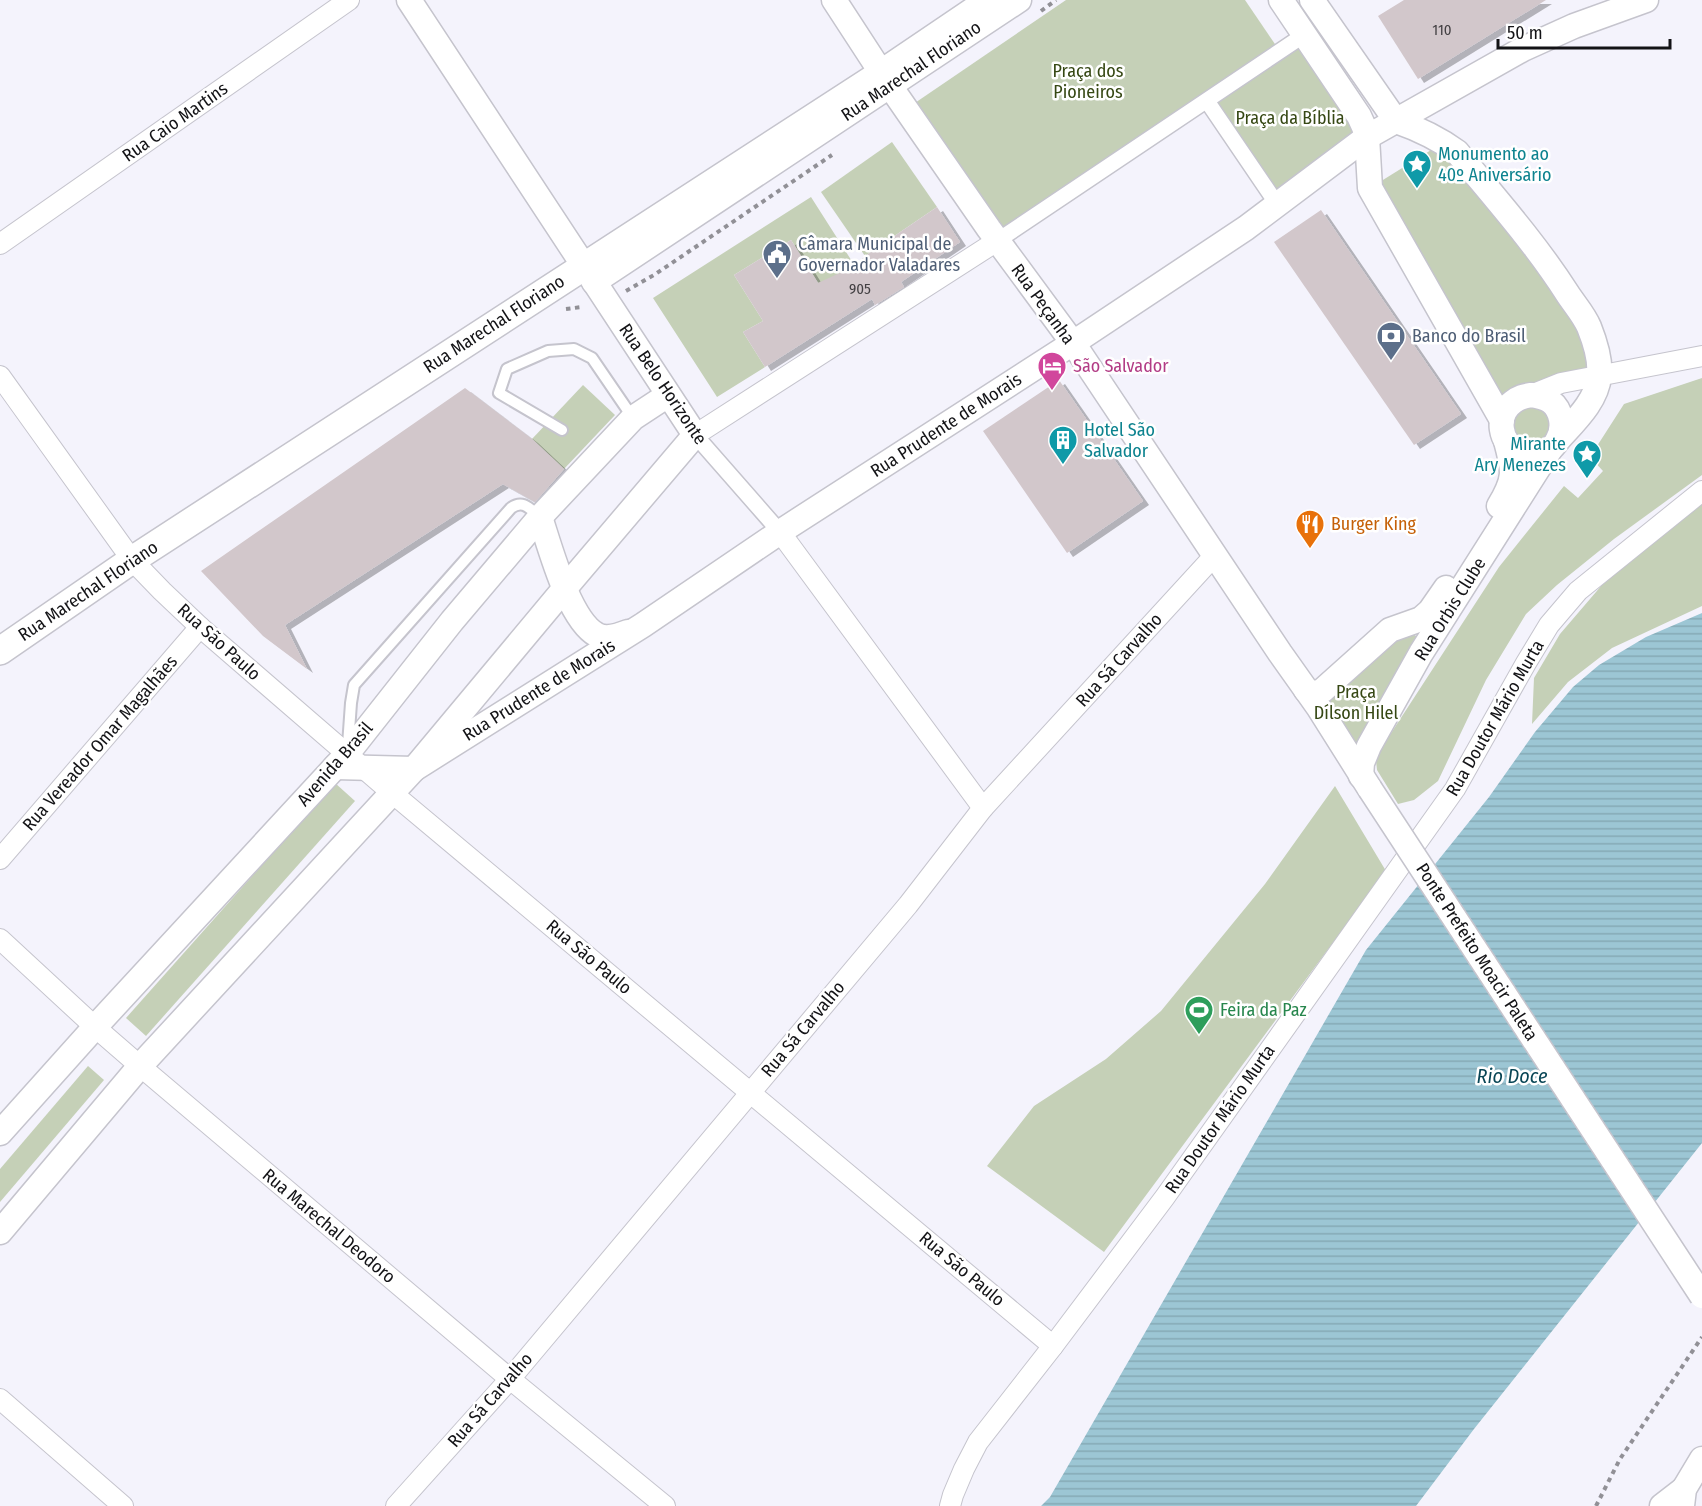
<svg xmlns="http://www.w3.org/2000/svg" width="1702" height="1506" viewBox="0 0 1702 1506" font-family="'Fira Sans Condensed',sans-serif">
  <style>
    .green { fill: #c5d0b7 }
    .water { fill: url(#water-rules) }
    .building { fill: #d2c7cb; filter: url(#shadow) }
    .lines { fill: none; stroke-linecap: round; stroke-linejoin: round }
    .service-casing { stroke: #c5c4cd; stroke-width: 14 }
    .pedestrian-casing { stroke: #c5c4cd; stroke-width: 18 }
    .minor-casing { stroke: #c5c4cd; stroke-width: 22 }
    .tertiary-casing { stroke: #c5c4cd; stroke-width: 27 }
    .secondary-casing { stroke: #c5c4cd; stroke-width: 30 }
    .path { stroke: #919096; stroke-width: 4; stroke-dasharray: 4.5 4.5; stroke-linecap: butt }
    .service { stroke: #fff; stroke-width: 10 }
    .pedestrian { stroke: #fff; stroke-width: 15 }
    .minor { stroke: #fff; stroke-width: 20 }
    .tertiary { stroke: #fff; stroke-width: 24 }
    .secondary { stroke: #fff; stroke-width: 27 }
    .tertiary-bridge-casing { stroke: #c5c4cd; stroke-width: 27; stroke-linecap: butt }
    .tertiary-bridge { stroke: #fff; stroke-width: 24 }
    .labels { text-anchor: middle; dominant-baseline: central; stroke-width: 5; stroke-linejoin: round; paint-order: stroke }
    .number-label { font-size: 15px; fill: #434043 }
    .street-label { font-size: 18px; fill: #131316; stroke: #fff }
    .park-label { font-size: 18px; fill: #364814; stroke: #fff }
    .culture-label { font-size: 18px; fill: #0d838f; stroke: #fff; text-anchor: start }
    .service-label { font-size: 18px; fill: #4e5e75; stroke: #fff; text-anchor: start }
    .hotel-label { font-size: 18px; fill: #b23c85; stroke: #fff; text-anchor: start }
    .food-label { font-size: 18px; fill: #c56008; stroke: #fff; text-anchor: start }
    .leisure-label { font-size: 18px; fill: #27864d; stroke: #fff; text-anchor: start }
    .water-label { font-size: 20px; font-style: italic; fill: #094656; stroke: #fff }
  </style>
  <defs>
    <pattern id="water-rules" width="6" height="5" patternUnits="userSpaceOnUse" patternTransform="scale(1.5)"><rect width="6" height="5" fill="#9cc6d4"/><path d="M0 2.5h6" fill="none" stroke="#86a9b5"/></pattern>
    <filter id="shadow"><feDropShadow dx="6" dy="4" stdDeviation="0" flood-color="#0004"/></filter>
  </defs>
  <rect width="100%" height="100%" fill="#f4f3fc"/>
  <g class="green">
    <polygon points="1066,0 1245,0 1279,50 997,240 909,107"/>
    <polygon points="1302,41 1361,134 1280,198 1212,101"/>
    <polygon points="892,142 937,207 865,256 821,192"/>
    <polygon points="1444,142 1548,263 1599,368 1500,417 1370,188"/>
    <polygon points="811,197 855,266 820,286 791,240 734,275 763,321 743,332 765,367 717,397 653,298"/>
    <polygon points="1702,378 1702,475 1614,539 1557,585 1526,614 1486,680 1438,781 1414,800 1398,804 1377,770 1376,761 1382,747 1499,567 1564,486 1578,498 1603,471 1590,457 1624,404"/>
    <polygon points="583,385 615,415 564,469 532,439"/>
    <polygon points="1546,404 1555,435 1527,451 1505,420 1514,405"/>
    <polygon points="1702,499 1702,606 1612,648 1568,682 1532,724 1534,678 1560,634 1602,585 1688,509"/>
    <polygon points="1410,632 1416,636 1418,643 1355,750 1322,700 1391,633"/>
    <polygon points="335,783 355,801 146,1036 126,1018"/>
    <polygon points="1335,786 1386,871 1104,1252 987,1166 1034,1106 1106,1059 1161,1011 1265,884"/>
    <polygon points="88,1066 104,1080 0,1202 0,1169"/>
  </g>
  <polygon class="water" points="1702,613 1702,1143 1474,1429 1416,1506 1041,1506 1050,1497 1366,950 1489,797 1535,732 1573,687 1599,665 1646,637"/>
  <g class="building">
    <polygon points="1404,0 1546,0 1418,79 1378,16"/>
    <polygon points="937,207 960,242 901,282 904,287 875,305 872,299 765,367 743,332 763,321 734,275 791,240 818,283 855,266 865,256"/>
    <polygon points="1321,210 1461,414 1414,445 1274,242"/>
    <polygon points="1059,380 1143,501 1067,553 983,431"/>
    <polygon points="465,388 532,439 564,469 535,502 503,484 285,625 307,669 263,636 201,571"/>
  </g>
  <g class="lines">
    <g class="service-casing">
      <g id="service">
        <polyline points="562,430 499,393 507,369 548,351 574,349 592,358 633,418"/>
        <path d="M348,745L351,703L354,685L511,508C523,499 530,509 540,517"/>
      </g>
    </g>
    <g class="pedestrian-casing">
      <g id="pedestrian">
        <polyline points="1207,101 1277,204"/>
        <polyline points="997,241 1304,35"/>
        <polyline points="695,435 780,532"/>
      </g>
    </g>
    <g class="minor-casing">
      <g id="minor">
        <polyline points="0,244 349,0"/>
        <polyline points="0,376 132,560 162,591 200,627 391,792 1053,1346"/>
        <polyline points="1531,395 1561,383 1702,356"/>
        <polyline points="695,435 997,241"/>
        <polyline points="780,532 983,808"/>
        <polyline points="0,859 200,627"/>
        <polyline points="0,939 95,1027 140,1066 510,1379 665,1506"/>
        <polyline points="0,1399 123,1506"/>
        <polyline points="396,1506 510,1379 908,905 983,808 1215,555"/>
        <polyline points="950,1506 953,1495 964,1469 978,1442 1053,1346 1165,1197 1455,789 1526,663 1549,625 1578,591 1702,491"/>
      </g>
    </g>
    <g class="tertiary-casing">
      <g id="tertiary">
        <polyline points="834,0 890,86 989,229 1073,343 1280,653 1319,708 1370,789"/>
        <polyline points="1281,0 1359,116 1364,127 1367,137 1370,188 1502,420"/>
        <polyline points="1312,0 1396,121"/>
        <path d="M1396,121C1419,129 1438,138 1457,152C1495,198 1535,243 1567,293C1574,304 1584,315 1589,327C1595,342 1601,360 1599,376C1597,401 1574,422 1558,440"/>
        <polyline points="594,282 1019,0"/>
        <path d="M1531,395C1538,396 1544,397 1550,401C1562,410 1565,428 1557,441C1554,447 1548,451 1543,455C1535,455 1527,456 1520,453C1499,444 1495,415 1513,402C1519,397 1524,396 1531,395Z"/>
        <path d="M1499,506C1516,478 1514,471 1506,441"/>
        <path d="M540,517C550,547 569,620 597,635C607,640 618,636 628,632"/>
        <polyline points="1306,690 1315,694 1323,690 1390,630 1421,619 1430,611 1446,588"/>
        <polyline points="335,767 414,769 643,625 780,532 1073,343 1246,228 1367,137 1523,49 1574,26 1646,0"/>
        <polyline points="1361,776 1362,763 1369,746 1421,653 1551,448"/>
        <polyline points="0,1133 95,1027 347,754 452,621 540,517 633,418 668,395"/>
        <polyline points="0,1232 140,1066 414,769 565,588 695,435 409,0"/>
        <polyline points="1662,1506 1684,1489"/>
        <polyline points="1682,1506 1684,1489 1702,1459"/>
      </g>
    </g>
    <g class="secondary-casing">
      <polyline id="secondary" points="0,651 132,560 882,73 990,0"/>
    </g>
    <g class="path">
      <polyline points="1041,11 1056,0"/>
      <polyline points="626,291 654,275 832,155"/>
      <polyline points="566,309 582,307"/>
      <polyline points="1596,1506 1620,1459 1702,1337"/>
    </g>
    <use href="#service" class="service"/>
    <use href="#pedestrian" class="pedestrian"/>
    <use href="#minor" class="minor"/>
    <use href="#tertiary" class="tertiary"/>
    <use href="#secondary" class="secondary"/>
    <g class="tertiary-bridge-casing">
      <polyline id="tertiary-bridge" points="1370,789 1702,1296"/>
    </g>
    <use href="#tertiary-bridge" class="tertiary-bridge"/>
  </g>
  <defs>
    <g id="sight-pin" transform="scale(1.5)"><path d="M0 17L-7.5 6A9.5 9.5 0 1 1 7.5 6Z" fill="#0f9aa8" stroke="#fff"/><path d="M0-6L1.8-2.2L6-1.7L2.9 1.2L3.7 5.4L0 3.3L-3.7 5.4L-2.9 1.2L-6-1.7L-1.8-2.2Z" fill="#fff"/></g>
    <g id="civic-pin" transform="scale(1.5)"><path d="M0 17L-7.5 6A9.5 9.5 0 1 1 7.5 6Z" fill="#5c6f8a" stroke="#fff"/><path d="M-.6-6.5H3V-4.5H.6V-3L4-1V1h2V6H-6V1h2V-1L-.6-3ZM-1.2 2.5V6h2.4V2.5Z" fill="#fff"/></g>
    <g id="bank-pin" transform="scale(1.5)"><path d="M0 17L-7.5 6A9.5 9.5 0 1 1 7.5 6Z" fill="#5c6f8a" stroke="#fff"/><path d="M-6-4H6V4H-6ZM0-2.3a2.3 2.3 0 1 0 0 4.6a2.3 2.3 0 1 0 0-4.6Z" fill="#fff"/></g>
    <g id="hotel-pin" transform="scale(1.5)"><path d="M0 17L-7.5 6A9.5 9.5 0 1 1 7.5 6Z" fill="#d1479c" stroke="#fff"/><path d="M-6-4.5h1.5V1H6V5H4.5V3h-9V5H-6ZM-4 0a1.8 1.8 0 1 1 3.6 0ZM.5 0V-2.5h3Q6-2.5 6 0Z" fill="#fff"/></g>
    <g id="building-pin" transform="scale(1.5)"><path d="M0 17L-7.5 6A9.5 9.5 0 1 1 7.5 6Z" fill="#0f9aa8" stroke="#fff"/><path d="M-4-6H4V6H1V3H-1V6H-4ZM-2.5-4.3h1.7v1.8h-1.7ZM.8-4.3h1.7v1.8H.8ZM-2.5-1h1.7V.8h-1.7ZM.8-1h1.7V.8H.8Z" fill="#fff"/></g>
    <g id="restaurant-pin" transform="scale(1.5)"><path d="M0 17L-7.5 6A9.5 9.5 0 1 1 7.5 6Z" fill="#e8710a" stroke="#fff"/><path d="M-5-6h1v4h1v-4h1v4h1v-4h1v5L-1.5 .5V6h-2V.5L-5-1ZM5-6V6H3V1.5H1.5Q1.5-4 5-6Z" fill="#fff"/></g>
    <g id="stadium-pin" transform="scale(1.5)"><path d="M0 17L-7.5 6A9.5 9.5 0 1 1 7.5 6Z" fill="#2e9e5b" stroke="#fff"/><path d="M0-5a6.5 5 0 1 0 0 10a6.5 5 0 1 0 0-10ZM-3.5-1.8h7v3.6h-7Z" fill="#fff"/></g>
  </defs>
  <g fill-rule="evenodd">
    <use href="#sight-pin" x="1417" y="164"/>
    <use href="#civic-pin" x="777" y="254"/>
    <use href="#bank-pin" x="1391" y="336"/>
    <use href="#hotel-pin" x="1052" y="366"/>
    <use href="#building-pin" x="1063" y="440"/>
    <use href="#sight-pin" x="1587" y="454"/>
    <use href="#restaurant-pin" x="1310" y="524"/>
    <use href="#stadium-pin" x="1199" y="1010"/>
  </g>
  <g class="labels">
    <g class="number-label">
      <text x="1442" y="30">110</text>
      <text x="860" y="289">905</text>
    </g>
    <g class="street-label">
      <text transform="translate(911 71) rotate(-34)">Rua Marechal Floriano</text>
      <text transform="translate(175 122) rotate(-35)">Rua Caio Martins</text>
      <text transform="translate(1043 304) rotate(54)">Rua Peçanha</text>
      <text transform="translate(494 324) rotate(-33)">Rua Marechal Floriano</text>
      <text transform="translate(663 384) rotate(56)">Rua Belo Horizonte</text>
      <text transform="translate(946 425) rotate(-33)">Rua Prudente de Morais</text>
      <text transform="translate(88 591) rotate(-34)">Rua Marechal Floriano</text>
      <text transform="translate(1450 609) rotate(-58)">Rua Orbis Clube</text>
      <text transform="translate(219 642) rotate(42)">Rua São Paulo</text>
      <text transform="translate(1119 660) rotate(-48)">Rua Sá Carvalho</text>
      <text transform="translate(539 690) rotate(-32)">Rua Prudente de Morais</text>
      <text transform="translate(1495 718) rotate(-60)">Rua Doutor Mário Murta</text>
      <text transform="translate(100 743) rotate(-49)">Rua Vereador Omar Magalhães</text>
      <text transform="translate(335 764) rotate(-49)">Avenida Brasil</text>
      <text transform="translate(1477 952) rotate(57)">Ponte Prefeito Moacir Paleta</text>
      <text transform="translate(589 957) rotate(40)">Rua São Paulo</text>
      <text transform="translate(803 1029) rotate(-50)">Rua Sá Carvalho</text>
      <text transform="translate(1220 1119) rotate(-55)">Rua Doutor Mário Murta</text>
      <text transform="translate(329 1226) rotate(40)">Rua Marechal Deodoro</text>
      <text transform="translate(962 1269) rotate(40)">Rua São Paulo</text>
      <text transform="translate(490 1400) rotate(-49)">Rua Sá Carvalho</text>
    </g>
    <g class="park-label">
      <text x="1088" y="71">Praça dos<tspan x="1088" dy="21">Pioneiros</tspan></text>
      <text x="1290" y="118">Praça da Bíblia</text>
      <text x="1356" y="692">Praça<tspan x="1356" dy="21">Dílson Hilel</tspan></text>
    </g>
    <g class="culture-label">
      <text x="1438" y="154">Monumento ao<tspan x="1438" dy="21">40º Aniversário</tspan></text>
      <text x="1084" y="430">Hotel São<tspan x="1084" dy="21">Salvador</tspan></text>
      <text x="1566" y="444" text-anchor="end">Mirante<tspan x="1566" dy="21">Ary Menezes</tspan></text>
    </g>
    <g class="service-label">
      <text x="798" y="244">Câmara Municipal de<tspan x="798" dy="21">Governador Valadares</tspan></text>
      <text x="1412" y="336">Banco do Brasil</text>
    </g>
    <g class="hotel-label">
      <text x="1073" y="366">São Salvador</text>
    </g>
    <g class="food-label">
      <text x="1331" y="524">Burger King</text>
    </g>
    <g class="leisure-label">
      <text x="1220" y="1010">Feira da Paz</text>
    </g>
    <g class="water-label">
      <text x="1512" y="1076">Rio Doce</text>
    </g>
  </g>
  <path d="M1498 39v9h172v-9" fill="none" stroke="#131316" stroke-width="3"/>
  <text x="1507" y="39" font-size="18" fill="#131316" stroke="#ffffff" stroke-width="4.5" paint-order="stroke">50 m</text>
</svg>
